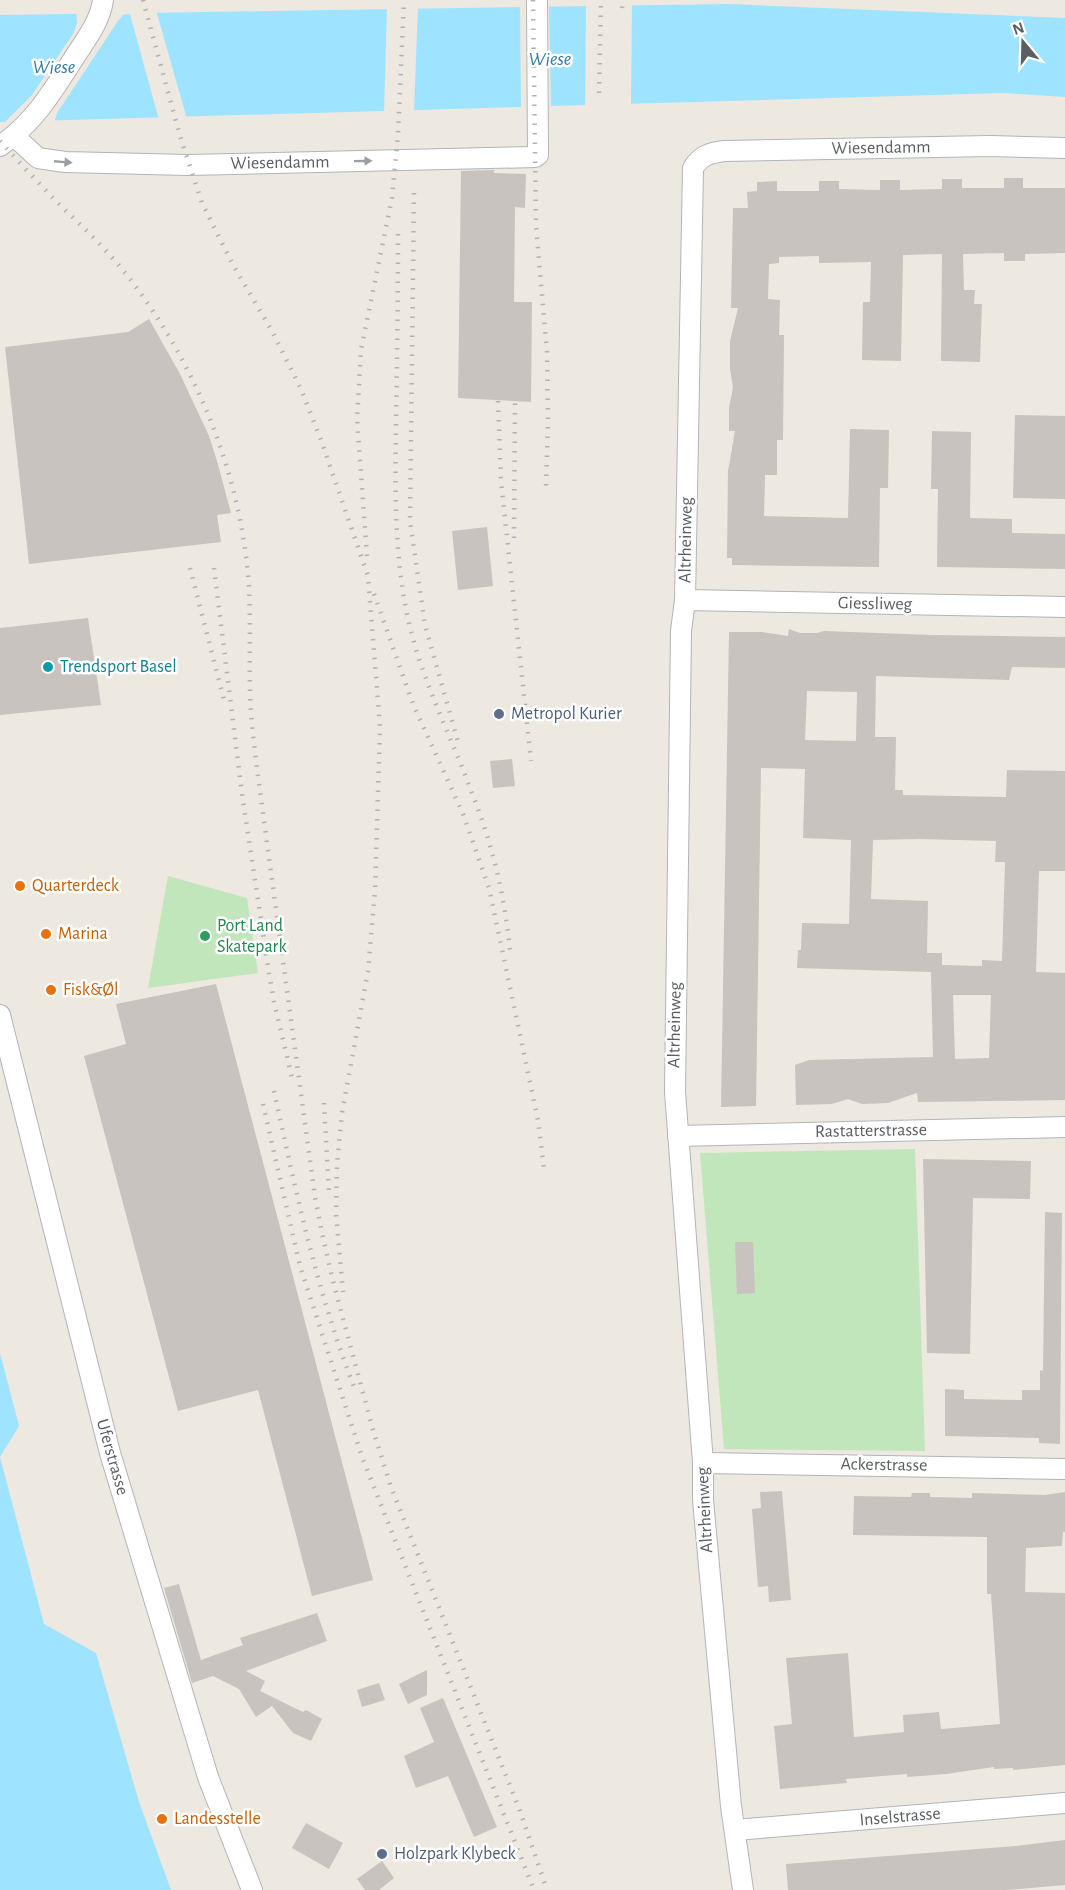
<svg xmlns="http://www.w3.org/2000/svg" width="1065" height="1890" viewBox="0 0 1065 1890" font-family="'Alegreya Sans',sans-serif">
  <style>
    .green { fill: #c1e6bb }
    .water { fill: #9ee3ff }
    .pier { fill: #ede8e0 }
    .building { fill: #c8c3be; fill-rule: evenodd }
    .lines { fill: none; stroke-linecap: round; stroke-linejoin: round }
    .minor-casing { stroke: #b1b5b9; stroke-width: 22 }
    .minor { stroke: #fff; stroke-width: 20 }
    .rail { stroke: #b0b1b2; stroke-width: 4.5; stroke-dasharray: 1.5 8; stroke-linecap: butt }
    .oneway { fill: #9b9ea1 }
    .culture-dot { fill: #0f9aa8; stroke: #fff; stroke-width: 2 }
    .service-dot { fill: #5c6f8a; stroke: #fff; stroke-width: 2 }
    .food-dot { fill: #e8710a; stroke: #fff; stroke-width: 2 }
    .leisure-dot { fill: #2e9e5b; stroke: #fff; stroke-width: 2 }
    .labels { text-anchor: middle; dominant-baseline: central; stroke-width: 5; stroke-linejoin: round; paint-order: stroke }
    .street-label { font-size: 18px; fill: #595e62; stroke: #fff }
    .culture-label { font-size: 18px; fill: #0d838f; stroke: #fff; text-anchor: start }
    .service-label { font-size: 18px; fill: #4e5e75; stroke: #fff; text-anchor: start }
    .food-label { font-size: 18px; fill: #c56008; stroke: #fff; text-anchor: start }
    .leisure-label { font-size: 18px; fill: #27864d; stroke: #fff; text-anchor: start }
    .water-label { font-size: 20px; font-style: italic; fill: #347aa3; stroke: #fff }
  </style>
  <rect width="100%" height="100%" fill="#ede8e0"/>
  <g class="green">
    <polygon points="168,876 247,898 258,973 148,988"/>
    <polygon points="915,1149 925,1451 724,1449 700,1153"/>
  </g>
  <g class="water">
    <polygon points="729,4 1065,18 1065,97 1003,93 0,122 0,15"/>
    <polygon points="0,1353 19,1426 0,1457 44,1624 96,1653 139,1802 171,1890 0,1890"/>
  </g>
  <g class="pier">
    <polygon points="586,3 632,3 631,106 585,107"/>
    <polygon points="520,4 549,4 551,108 521,109"/>
    <polygon points="387,6 418,6 414,112 384,113"/>
    <polygon points="156,10 187,119 159,120 130,14 123,15 118,21 57,113 54,123 5,125 4,123 32,95 73,34 77,23 76,11"/>
  </g>
  <g class="building">
    <polygon points="494,170 494,173 526,174 525,208 515,207 514,302 532,302 531,402 458,398 461,171"/>
    <polygon points="1004,178 1023,178 1023,188 1065,188 1065,253 1025,254 1025,261 1004,261 1004,253 963,254 964,290 975,290 974,304 982,304 980,362 941,361 942,254 903,255 901,361 862,360 863,302 870,302 871,262 819,263 819,256 779,257 779,263 769,264 768,299 780,300 779,335 784,335 783,440 777,440 777,475 765,475 764,516 848,518 850,429 889,430 888,488 880,488 879,567 732,565 732,558 727,558 728,471 735,431 729,431 729,408 733,387 730,369 730,341 738,308 731,308 733,208 748,208 747,192 757,191 757,182 777,181 777,191 819,191 819,181 839,181 839,189 880,190 880,180 900,180 900,190 942,189 942,179 962,179 962,188 1004,188"/>
    <polygon points="149,319 180,374 209,436 217,461 231,513 217,515 221,542 29,564 5,347 128,332"/>
    <polygon points="1015,415 1065,416 1065,499 1013,498"/>
    <polygon points="932,431 971,432 970,518 1012,519 1012,533 1065,534 1065,569 937,567 938,489 931,489"/>
    <polygon points="487,527 493,586 458,590 452,531"/>
    <polygon points="88,618 101,705 0,715 0,628"/>
    <path d="M789,629L800,633H817L824,631L932,635L1065,637V668L1012,667L1009,680L876,676L875,737H896L895,790H903V795L1006,797L1007,770L1065,771V871H1039L1036,972L1065,973V1100L918,1102L917,1093L888,1103L862,1104L848,1099L832,1104L796,1105L795,1065L809,1060L933,1057L931,972L797,968L798,950H801L802,923L849,924L851,840L803,838L805,769L761,768L756,1106L721,1107L729,632H762L788,636ZM807,691L857,692L856,741L805,740ZM919,839L996,841L995,862H1005L1002,961L982,960V966L942,965V953H927L928,901L871,899L873,840ZM953,995H991L989,1058L955,1059Z"/>
    <polygon points="512,759 515,786 493,788 490,761"/>
    <polygon points="216,984 373,1580 312,1596 258,1390 178,1411 84,1056 126,1044 116,1004"/>
    <polygon points="923,1159 1031,1161 1030,1199 973,1198 970,1354 927,1353"/>
    <polygon points="1045,1212 1062,1213 1060,1444 1039,1443 1039,1438 945,1436 945,1389 964,1390 964,1399 1022,1400 1022,1390 1040,1390 1040,1370 1043,1371"/>
    <polygon points="735,1242 753,1242 755,1293 737,1294"/>
    <polygon points="782,1491 791,1600 769,1602 768,1586 758,1587 752,1509 761,1508 760,1492"/>
    <polygon points="1065,1492 1065,1532 1063,1532 1062,1546 1026,1548 1025,1592 1065,1593 1065,1765 1013,1770 1013,1768 994,1769 994,1767 946,1774 907,1777 907,1774 846,1779 847,1783 780,1789 774,1726 792,1724 786,1658 848,1653 854,1737 904,1732 903,1715 939,1712 941,1729 1000,1724 991,1594 987,1594 987,1537 853,1535 854,1496 911,1497 912,1493 930,1493 930,1497 972,1498 972,1493 1045,1495"/>
    <polygon points="179,1584 201,1660 243,1645 240,1638 317,1613 327,1641 246,1671 265,1681 260,1691 303,1712 306,1710 322,1719 311,1741 293,1733 272,1706 256,1717 239,1689 213,1676 192,1683 164,1588"/>
    <polygon points="427,1670 427,1695 408,1704 399,1684"/>
    <polygon points="379,1683 385,1700 362,1707 357,1690"/>
    <polygon points="443,1698 497,1827 474,1837 448,1776 416,1788 404,1756 434,1742 420,1708"/>
    <polygon points="306,1823 343,1843 329,1869 292,1848"/>
    <polygon points="1065,1840 1065,1885 1006,1890 788,1890 786,1864 1016,1846"/>
    <polygon points="382,1861 394,1878 379,1890 365,1890 357,1879"/>
  </g>
  <g class="lines">
    <g class="minor-casing">
      <g id="minor">
        <polyline points="14,136 38,158 65,162 188,165 535,157 538,155 537,0"/>
        <path d="M0,146C33,124 53,91 74,58C86,39 100,22 103,0"/>
        <polyline points="685,600 1065,607"/>
        <polyline points="0,1015 110,1453 208,1777 252,1890"/>
        <polyline points="678,1136 1065,1127"/>
        <polyline points="703,1463 1065,1469"/>
        <polyline points="735,1830 1065,1803"/>
        <path d="M743,1890L731,1806L703,1500V1463L675,1092L681,631L685,600L693,168C701,155 710,153 724,151L990,146L1065,148"/>
      </g>
    </g>
    <use href="#minor" class="minor"/>
    <g class="rail">
      <polyline points="143,0 180,136 202,203 233,265 272,331 301,389 321,440 368,576 380,727 375,891 368,971 342,1113 337,1165 336,1214 343,1292"/>
      <polyline points="533,0 536,226 547,352 548,421 546,487"/>
      <polyline points="622,8 623,0"/>
      <polyline points="599,93 601,0"/>
      <path d="M0,141C20,163 41,186 62,207C86,230 110,253 130,279C192,360 233,456 246,556C252,600 249,644 250,688C250,715 254,742 257,769L315,1197L323,1238L334,1285L373,1430L391,1487L520,1811L547,1890"/>
      <polyline points="414,193 410,521 425,625 458,742"/>
      <path d="M398,234C398,298 397,361 396,425C395,491 394,558 409,623C423,683 451,736 472,793C492,844 505,896 510,951"/>
      <polyline points="498,401 501,481 531,761"/>
      <polyline points="514,538 515,401"/>
      <polyline points="367,556 357,419 361,350 392,198 398,134 404,0"/>
      <polyline points="190,568 224,700"/>
      <polyline points="214,568 242,794 269,973 274,1002 292,1078"/>
      <polyline points="374,594 413,704 463,814 489,888 538,1120 544,1169"/>
      <path d="M274,1091C296,1192 317,1293 355,1389"/>
      <polyline points="324,1103 329,1193"/>
      <polyline points="263,1104 300,1266 362,1457 534,1890"/>
    </g>
  </g>
  <defs><path id="oneway-solid" d="M-6-.8H1V-3.2L6.5 0L1 3.2V.8H-6Z" transform="scale(1.5)"/></defs>
  <g class="oneway">
    <use href="#oneway-solid" transform="translate(363 161) rotate(-1)"/>
    <use href="#oneway-solid" transform="translate(63 162) rotate(5)"/>
  </g>
  <circle class="culture-dot" cx="48" cy="667" r="6"/>
  <g class="service-dot">
    <circle cx="499" cy="714" r="6"/>
    <circle cx="382" cy="1854" r="6"/>
  </g>
  <g class="food-dot">
    <circle cx="20" cy="886" r="6"/>
    <circle cx="46" cy="934" r="6"/>
    <circle cx="51" cy="990" r="6"/>
    <circle cx="162" cy="1819" r="6"/>
  </g>
  <circle class="leisure-dot" cx="205" cy="936" r="6"/>
  <g class="labels">
    <g class="street-label">
      <text transform="translate(881 148) rotate(-1)">Wiesendamm</text>
      <text transform="translate(280 163) rotate(-1)">Wiesendamm</text>
      <text transform="translate(686 540) rotate(-89)">Altrheinweg</text>
      <text transform="translate(875 604) rotate(1)">Giessliweg</text>
      <text transform="translate(675 1025) rotate(-89)">Altrheinweg</text>
      <text transform="translate(871 1131) rotate(-1)">Rastatterstrasse</text>
      <text transform="translate(112 1457) rotate(74)">Uferstrasse</text>
      <text transform="translate(884 1465) rotate(1)">Ackerstrasse</text>
      <text transform="translate(705 1510) rotate(-93)">Altrheinweg</text>
      <text transform="translate(900 1817) rotate(-5)">Inselstrasse</text>
    </g>
    <g class="culture-label">
      <text x="60" y="667">Trendsport Basel</text>
    </g>
    <g class="service-label">
      <text x="511" y="714">Metropol Kurier</text>
      <text x="394" y="1854">Holzpark Klybeck</text>
    </g>
    <g class="food-label">
      <text x="32" y="886">Quarterdeck</text>
      <text x="58" y="934">Marina</text>
      <text x="63" y="990">Fisk&amp;Øl</text>
      <text x="174" y="1819">Landesstelle</text>
    </g>
    <g class="leisure-label">
      <text x="217" y="926">Port Land<tspan x="217" dy="21">Skatepark</tspan></text>
    </g>
    <g class="water-label">
      <text x="550" y="59">Wiese</text>
      <text x="54" y="67">Wiese</text>
    </g>
  </g>
  <g transform="translate(1023 42) rotate(341)" stroke="#ffffff" stroke-width="4.5" paint-order="stroke">
  <path d="M0-4.5L10 22L0 15L-10 22Z" fill="#595e62"/>
  <text y="-9" font-size="16" font-weight="bold" text-anchor="middle" fill="#595e62">N</text>
  </g>
</svg>
